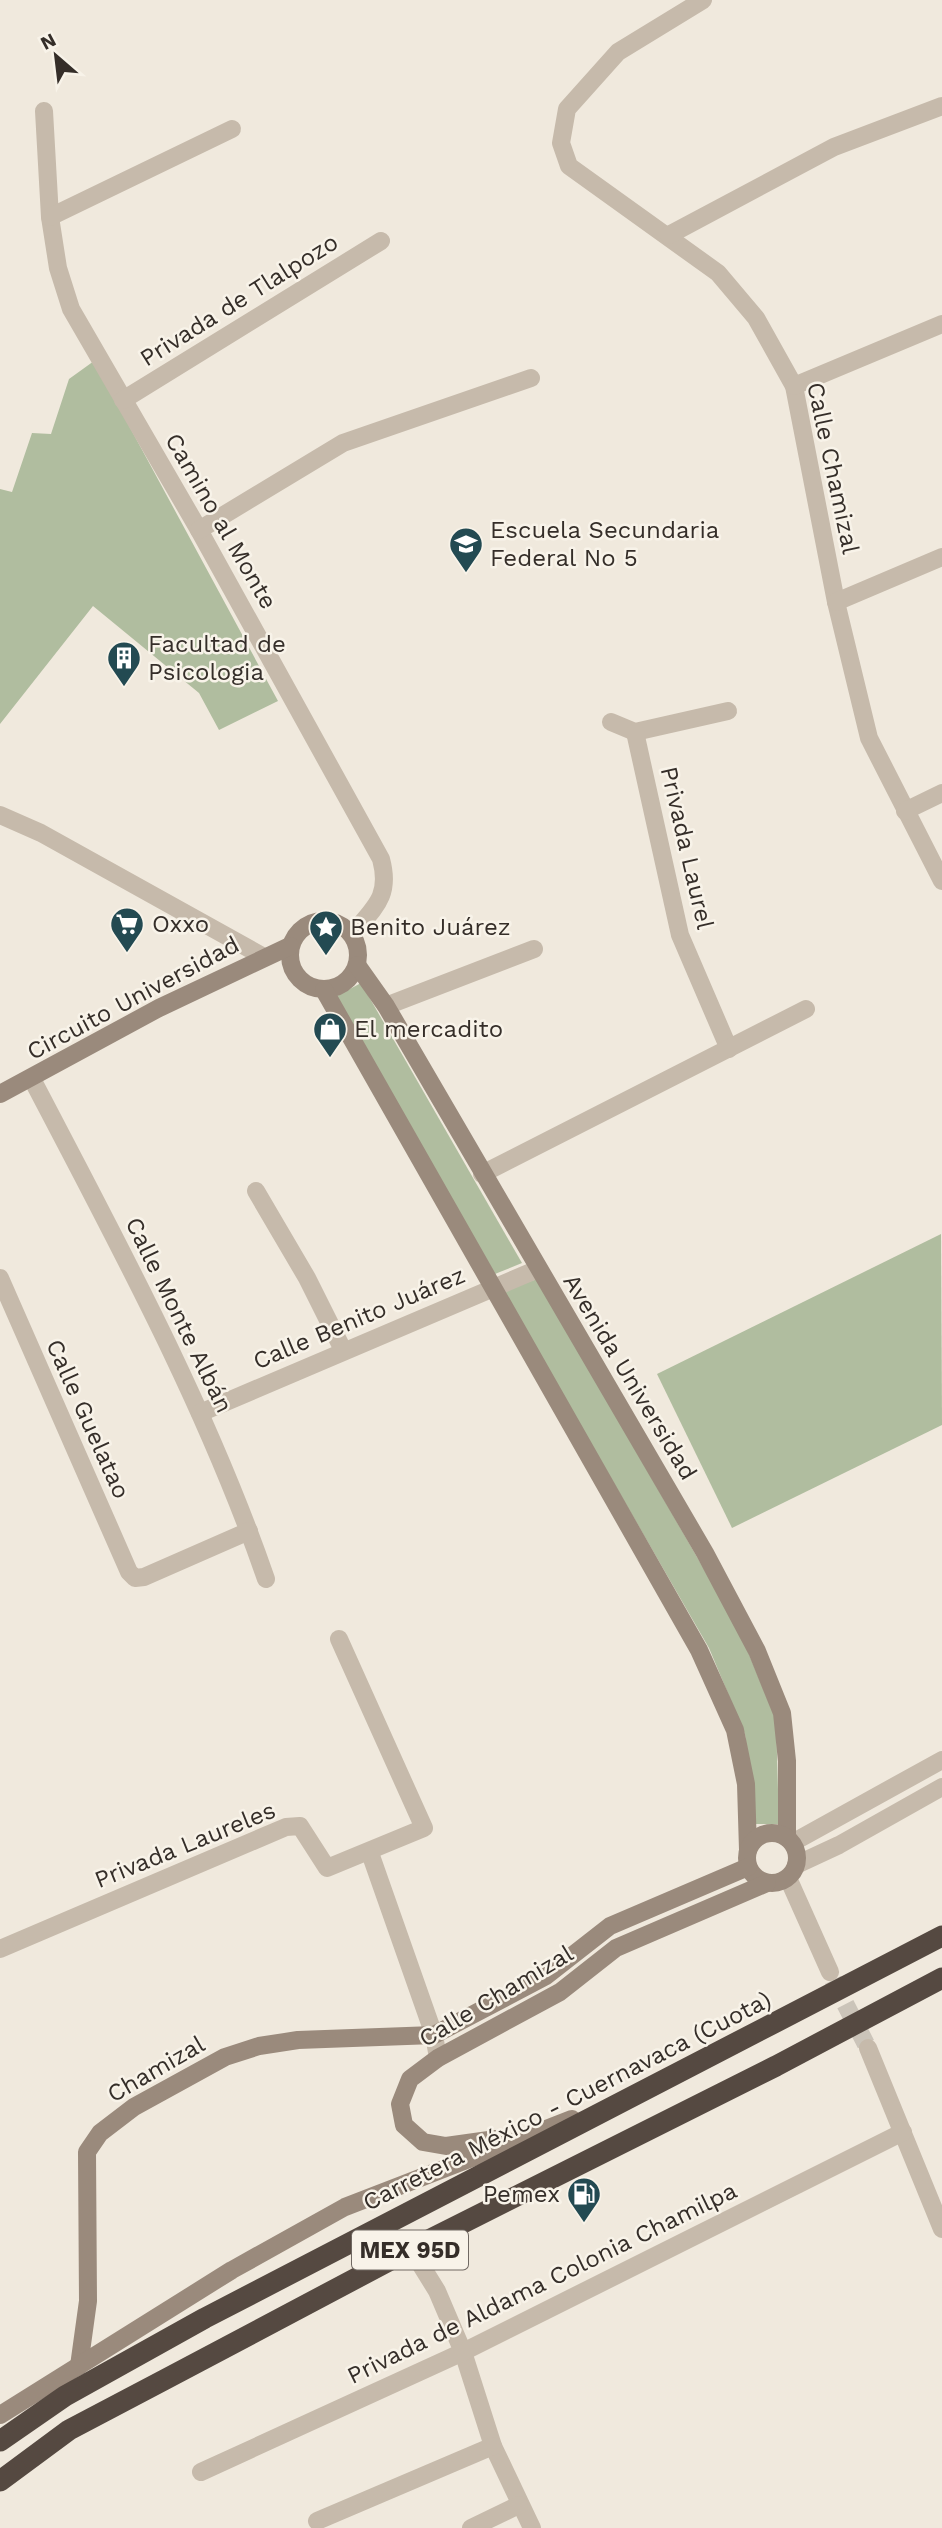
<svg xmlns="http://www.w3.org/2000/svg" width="942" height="2528" viewBox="0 0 942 2528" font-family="'Work Sans',sans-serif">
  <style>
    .green { fill: #b0bd9f }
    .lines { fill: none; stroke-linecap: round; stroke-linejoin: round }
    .street-tunnel { stroke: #cbc4b9; stroke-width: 18; stroke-dasharray: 18 9; stroke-linecap: butt }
    .street { stroke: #c6baab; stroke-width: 18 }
    .secondary { stroke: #9a8a7c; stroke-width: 18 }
    .highway { stroke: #554941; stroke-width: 21 }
    .labels { text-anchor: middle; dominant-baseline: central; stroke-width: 5; stroke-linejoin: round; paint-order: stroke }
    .shield { fill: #f8f3e9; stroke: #706963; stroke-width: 2 }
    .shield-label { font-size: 23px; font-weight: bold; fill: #352e29 }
    .street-label { font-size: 24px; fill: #352e29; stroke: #f8f3e9 }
    .poi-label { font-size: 24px; fill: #352e29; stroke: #f8f3e9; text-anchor: start }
  </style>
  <rect width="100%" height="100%" fill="#f0e9dd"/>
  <g class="green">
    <polygon points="94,361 278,701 219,730 199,693 93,606 0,724 0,489 12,492 32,433 51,434 69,379"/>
    <polygon points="361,983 522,1263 495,1274 335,997"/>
    <polygon points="941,1234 942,1425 732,1528 657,1374"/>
    <polygon points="537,1279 739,1630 776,1720 779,1824 755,1824 745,1734 709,1648 503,1291"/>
  </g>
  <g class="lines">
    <polyline class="street-tunnel" points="833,1980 868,2048"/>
    <g class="street">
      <polyline points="703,0 618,52 567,109 561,143 569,166 718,273 756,318 794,386 836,602 869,738 942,881"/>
      <path d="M44,111L50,217L58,268L71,309L199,530L381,859C391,896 375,907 352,934"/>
      <polyline points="50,217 232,129"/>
      <polyline points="669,235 834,147 942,106"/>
      <polyline points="794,386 942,324"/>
      <polyline points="123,400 381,241"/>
      <polyline points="199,530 343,443 531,378"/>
      <polyline points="836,602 942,557"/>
      <polyline points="611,722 635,732 728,711"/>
      <polyline points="635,732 680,935 729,1049"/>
      <polyline points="905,811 942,793"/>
      <polyline points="0,815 41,833 264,957"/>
      <polyline points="386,1006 534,949"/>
      <path d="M32,1079C117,1242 206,1405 266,1579"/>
      <polyline points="482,1174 806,1009"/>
      <polyline points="256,1191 307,1278 343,1350"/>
      <polyline points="0,1278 129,1572 135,1578 144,1577 249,1531"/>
      <polyline points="200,1413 538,1269"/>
      <polyline points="792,1843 942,1760"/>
      <polyline points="370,1853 434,2035 438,2058"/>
      <polyline points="796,1865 839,1845 942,1787"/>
      <polyline points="788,1878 830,1972"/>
      <polyline points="0,1949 286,1827 300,1826 327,1868 424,1828 339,1639"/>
      <polyline points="868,2048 942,2229"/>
      <polyline points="411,2249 437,2291 463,2352 493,2446 532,2528"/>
      <polyline points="201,2472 463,2352 903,2132"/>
      <polyline points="317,2521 493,2446"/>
      <polyline points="471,2528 519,2505"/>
    </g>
    <g class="secondary">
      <circle cx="324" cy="955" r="34"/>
      <polyline points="357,965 386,1006 705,1553 757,1651 782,1713 787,1761 787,1838"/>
      <polyline points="324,990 699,1650 735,1730 746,1784 748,1850"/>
      <polyline points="0,1094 159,1008 290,946"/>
      <circle cx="772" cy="1858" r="25"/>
      <polyline points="496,2139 446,2146 423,2142 404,2125 400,2104 410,2079 438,2058 560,1992 616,1948 767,1883"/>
      <polyline points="79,2366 88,2301 87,2152 100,2133 134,2107 225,2057 259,2046 298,2040 434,2035 546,1976 610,1926 748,1867"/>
      <polyline points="0,2415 232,2270 345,2207 572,2119"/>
    </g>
    <g class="highway">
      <polyline points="0,2441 65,2396 205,2318 942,1936"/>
      <polyline points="0,2481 69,2430 164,2380 417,2246 776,2066 942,1978"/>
    </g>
  </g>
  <defs>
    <g id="school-pin" transform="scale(1.75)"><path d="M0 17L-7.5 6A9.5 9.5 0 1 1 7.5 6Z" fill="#234a52" stroke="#f8f3e9"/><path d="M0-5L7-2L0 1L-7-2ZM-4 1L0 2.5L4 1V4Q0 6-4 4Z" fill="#fff"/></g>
    <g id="building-pin" transform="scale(1.75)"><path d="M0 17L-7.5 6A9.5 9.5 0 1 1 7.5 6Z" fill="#234a52" stroke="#f8f3e9"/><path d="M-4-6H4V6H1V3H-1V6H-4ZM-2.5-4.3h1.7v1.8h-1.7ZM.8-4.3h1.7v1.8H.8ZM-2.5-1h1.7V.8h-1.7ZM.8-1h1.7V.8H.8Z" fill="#fff"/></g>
    <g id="supermarket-pin" transform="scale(1.75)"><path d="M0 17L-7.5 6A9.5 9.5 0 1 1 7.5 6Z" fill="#234a52" stroke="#f8f3e9"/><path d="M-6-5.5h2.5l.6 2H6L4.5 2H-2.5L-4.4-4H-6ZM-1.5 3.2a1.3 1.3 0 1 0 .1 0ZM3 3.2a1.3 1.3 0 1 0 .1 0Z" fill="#fff"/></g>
    <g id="sight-pin" transform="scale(1.75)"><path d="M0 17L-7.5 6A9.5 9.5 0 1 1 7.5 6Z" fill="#234a52" stroke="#f8f3e9"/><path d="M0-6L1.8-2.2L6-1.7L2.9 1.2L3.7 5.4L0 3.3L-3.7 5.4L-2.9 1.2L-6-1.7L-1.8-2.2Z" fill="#fff"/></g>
    <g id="shop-pin" transform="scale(1.75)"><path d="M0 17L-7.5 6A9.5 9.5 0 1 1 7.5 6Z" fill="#234a52" stroke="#f8f3e9"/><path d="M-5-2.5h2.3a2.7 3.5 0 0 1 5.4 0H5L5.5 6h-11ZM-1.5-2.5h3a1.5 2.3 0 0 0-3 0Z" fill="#fff"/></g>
    <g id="fuel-pin" transform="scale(1.75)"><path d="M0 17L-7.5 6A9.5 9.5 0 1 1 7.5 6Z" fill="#234a52" stroke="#f8f3e9"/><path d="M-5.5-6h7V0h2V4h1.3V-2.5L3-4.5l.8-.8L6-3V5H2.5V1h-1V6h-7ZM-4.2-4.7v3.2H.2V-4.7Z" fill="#fff"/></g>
  </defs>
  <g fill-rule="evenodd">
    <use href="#school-pin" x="466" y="544"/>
    <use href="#building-pin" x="124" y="658"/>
    <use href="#supermarket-pin" x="127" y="924"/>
    <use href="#sight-pin" x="326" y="927"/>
    <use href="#shop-pin" x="330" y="1029"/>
    <use href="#fuel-pin" x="584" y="2194"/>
  </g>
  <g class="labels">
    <rect class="shield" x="352" y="2230.5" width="116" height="39" rx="5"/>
    <g class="shield-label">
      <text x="410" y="2250">MEX 95D</text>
    </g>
    <g class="street-label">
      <text transform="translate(239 300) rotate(-32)">Privada de Tlalpozo</text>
      <text transform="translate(833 468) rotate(78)">Calle Chamizal</text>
      <text transform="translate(221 521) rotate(60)">Camino al Monte</text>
      <text transform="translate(687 848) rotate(77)">Privada Laurel</text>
      <text transform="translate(133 998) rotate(-28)">Circuito Universidad</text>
      <text transform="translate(179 1315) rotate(64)">Calle Monte Albán</text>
      <text transform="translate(359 1318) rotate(-23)">Calle Benito Juárez</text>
      <text transform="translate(630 1377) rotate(59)">Avenida Universidad</text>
      <text transform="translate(88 1419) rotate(66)">Calle Guelatao</text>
      <text transform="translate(185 1845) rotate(-22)">Privada Laureles</text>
      <text transform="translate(496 1996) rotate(-31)">Calle Chamizal</text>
      <text transform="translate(156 2069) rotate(-30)">Chamizal</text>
      <text transform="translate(567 2101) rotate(-27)">Carretera México - Cuernavaca (Cuota)</text>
      <text transform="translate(542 2283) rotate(-26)">Privada de Aldama Colonia Chamilpa</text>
    </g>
    <g class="poi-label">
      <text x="490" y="530">Escuela Secundaria<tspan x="490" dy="28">Federal No 5</tspan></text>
      <text x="148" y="644">Facultad de<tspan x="148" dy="28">Psicologia</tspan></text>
      <text x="152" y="924">Oxxo</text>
      <text x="350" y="927">Benito Juárez</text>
      <text x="354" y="1029">El mercadito</text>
      <text x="560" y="2194" text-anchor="end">Pemex</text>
    </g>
  </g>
  <g transform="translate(56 56) rotate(332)" stroke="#f8f3e9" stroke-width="5" paint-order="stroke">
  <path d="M0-5L12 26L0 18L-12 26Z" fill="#352e29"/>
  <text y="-10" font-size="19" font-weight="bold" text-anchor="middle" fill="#352e29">N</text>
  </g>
</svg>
